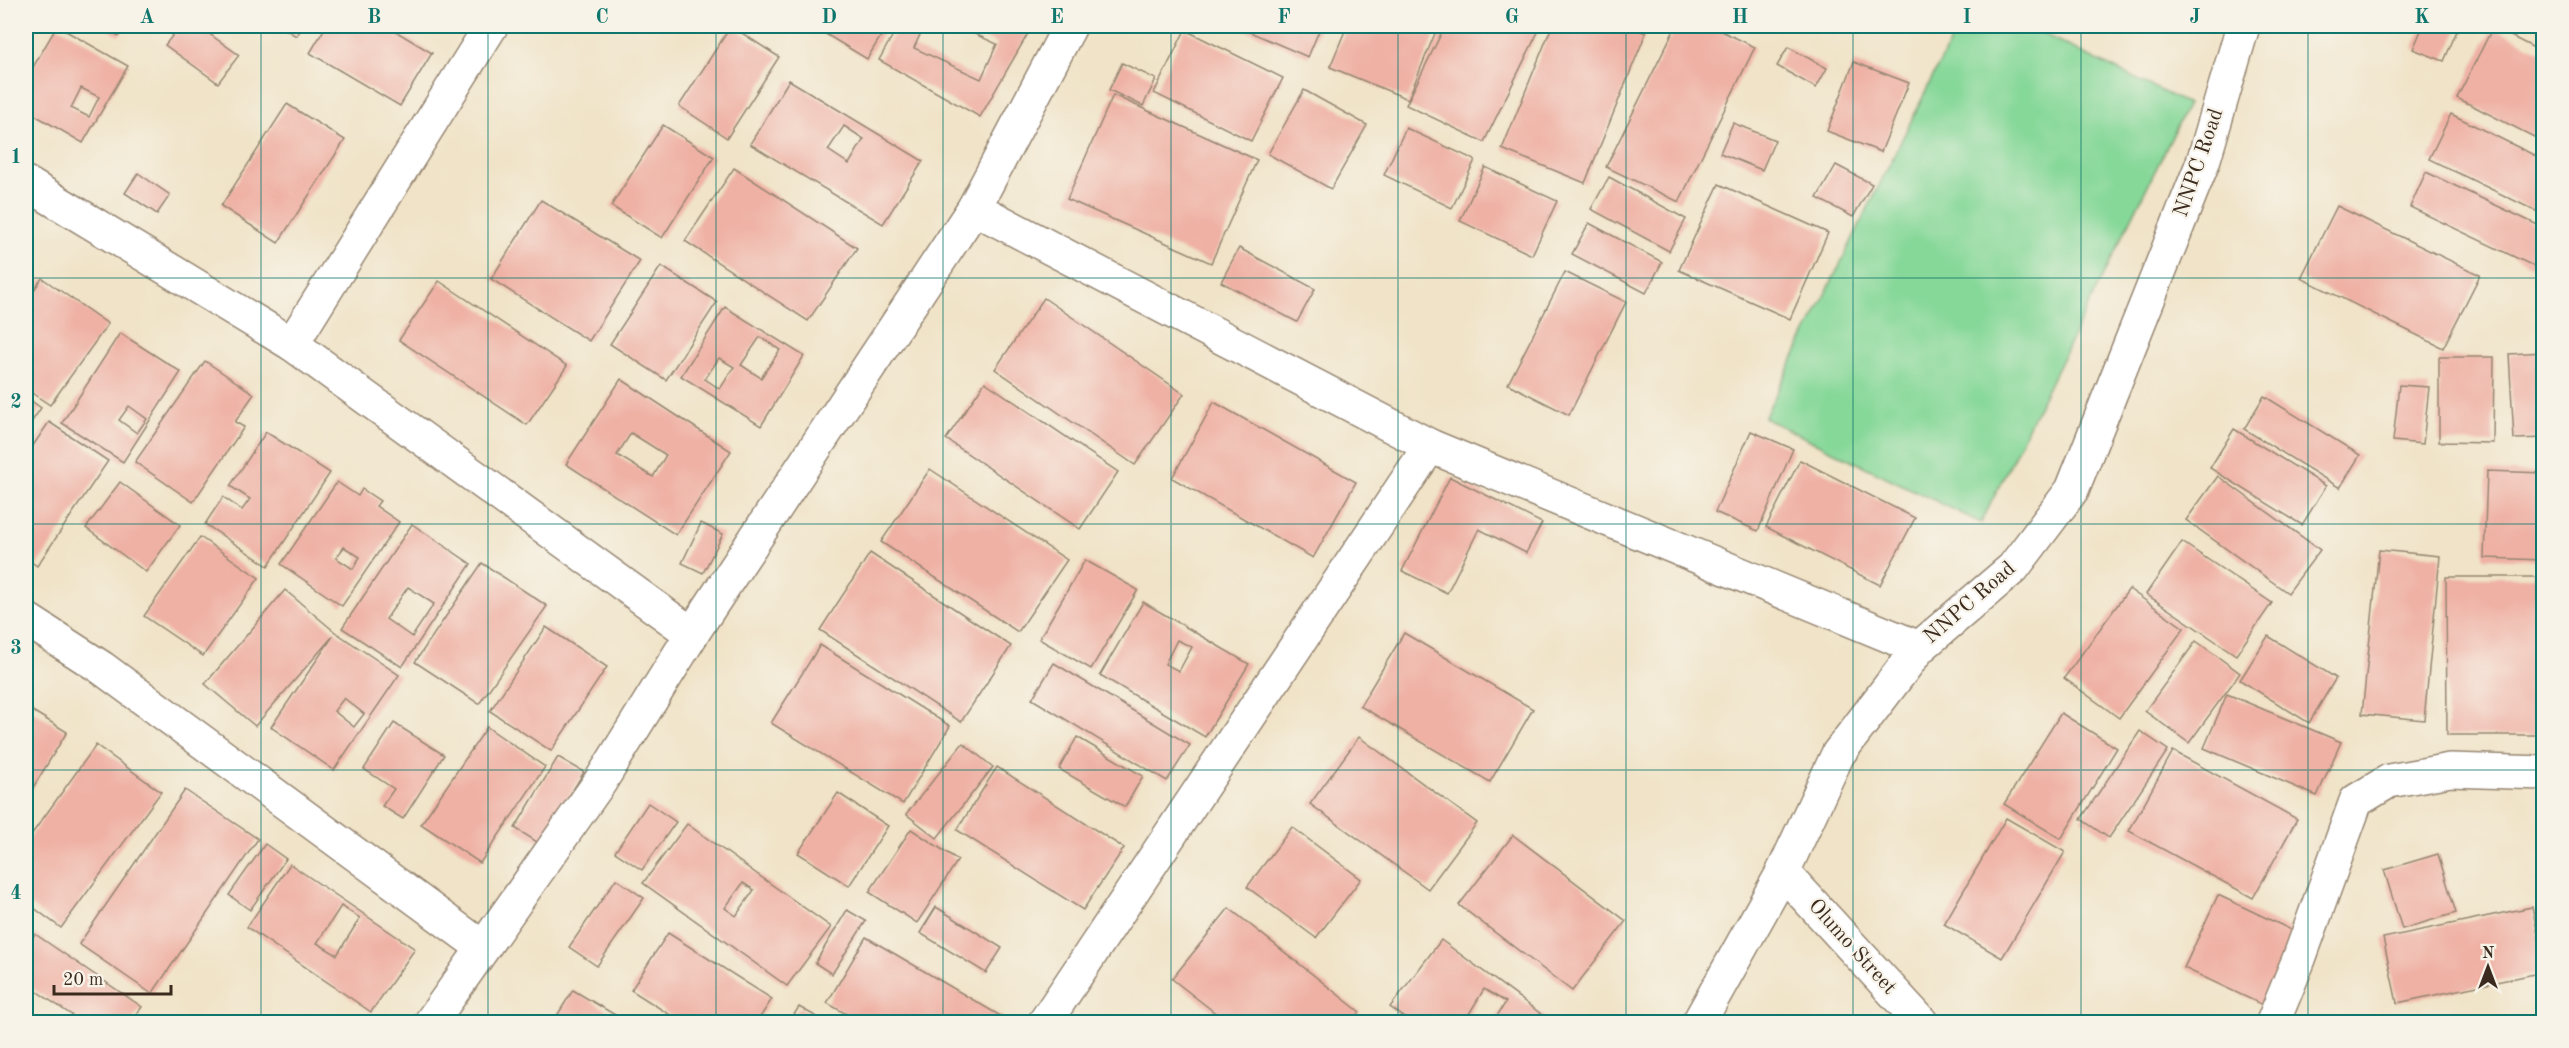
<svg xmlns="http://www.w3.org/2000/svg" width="2569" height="1048" viewBox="0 0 2569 1048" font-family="'Old Standard TT',serif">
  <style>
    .green { fill: #86d899; stroke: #60815c; stroke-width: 1.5 }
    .building { fill: #efb1a4; fill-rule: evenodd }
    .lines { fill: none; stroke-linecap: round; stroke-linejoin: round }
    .street-casing { stroke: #968672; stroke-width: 36 }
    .street { stroke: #fff; stroke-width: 33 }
    .grid { fill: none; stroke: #0f766e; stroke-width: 1.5; stroke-opacity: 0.55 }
    .labels { text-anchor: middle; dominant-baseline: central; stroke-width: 4.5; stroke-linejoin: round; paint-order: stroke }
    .street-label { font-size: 21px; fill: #3b2a1e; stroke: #f7f3e8 }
    .neatline { fill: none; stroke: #0f766e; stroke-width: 2 }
    .grid-label { font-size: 20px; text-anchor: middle; font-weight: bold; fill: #0f766e }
  </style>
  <rect width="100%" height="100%" fill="#f7f3e8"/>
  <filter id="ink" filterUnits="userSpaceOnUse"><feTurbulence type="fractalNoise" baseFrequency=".0167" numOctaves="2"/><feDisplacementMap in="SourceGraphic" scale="12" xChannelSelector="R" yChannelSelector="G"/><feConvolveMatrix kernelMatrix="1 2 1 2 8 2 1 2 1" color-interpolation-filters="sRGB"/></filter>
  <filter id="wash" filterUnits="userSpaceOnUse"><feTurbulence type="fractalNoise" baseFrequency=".008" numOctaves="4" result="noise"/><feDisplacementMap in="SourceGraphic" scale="24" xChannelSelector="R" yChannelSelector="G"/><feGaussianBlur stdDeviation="1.35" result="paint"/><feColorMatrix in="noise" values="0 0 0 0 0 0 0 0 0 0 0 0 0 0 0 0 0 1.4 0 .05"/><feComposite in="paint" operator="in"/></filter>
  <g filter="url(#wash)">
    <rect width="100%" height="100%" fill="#f0e3c7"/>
    <polygon class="green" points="1958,26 2027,26 2188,104 1981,523 1764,418"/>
    <g id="blocks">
      <g class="building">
        <path d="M57,26L128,66L83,143L26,110V79ZM81,88L99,97L89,117L71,108Z"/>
        <polygon points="101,26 125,26 119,36"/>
        <polygon points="180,26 198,26 239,55 218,83 165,45"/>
        <polygon points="280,26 304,26 296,36"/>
        <polygon points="326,26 387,26 432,53 400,106 310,53"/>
        <polygon points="731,26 779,57 727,138 679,106"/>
        <polygon points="815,26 887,26 867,59 814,27"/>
        <polygon points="898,26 924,26 914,48 981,79 997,44 957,26 1022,26 1030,30 980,117 879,60"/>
        <polygon points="1236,26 1321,26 1308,57"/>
        <polygon points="1347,26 1438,26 1408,99 1330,67"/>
        <polygon points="1445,26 1541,26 1484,142 1406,105"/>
        <polygon points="1552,26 1629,26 1646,33 1585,183 1502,149"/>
        <polygon points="1676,26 1711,26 1755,47 1679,202 1606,167"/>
        <polygon points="2423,26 2459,26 2444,61 2413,49"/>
        <polygon points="2493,27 2544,53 2544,142 2457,98"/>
        <polygon points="1185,30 1283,78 1251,141 1154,93"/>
        <polygon points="1788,47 1827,68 1816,88 1777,66"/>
        <polygon points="1854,62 1909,83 1881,152 1827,131"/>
        <polygon points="1122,63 1156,79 1143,106 1109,90"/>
        <path d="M789,80L923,161L883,224L750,144ZM844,126L864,139L849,164L828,150Z"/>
        <polygon points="1304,90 1367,125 1331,189 1268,154"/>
        <polygon points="1113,95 1257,160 1211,263 1067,199"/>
        <polygon points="287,104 345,140 278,243 221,206"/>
        <polygon points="2451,114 2544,160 2544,215 2429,159"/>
        <polygon points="1733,123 1775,140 1762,170 1720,153"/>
        <polygon points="663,125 714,157 662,238 611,206"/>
        <polygon points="1406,128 1475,160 1452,208 1384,175"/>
        <polygon points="1836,165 1872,184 1853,217 1817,198"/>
        <polygon points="1485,167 1557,201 1532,255 1460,221"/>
        <polygon points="734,168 857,248 808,321 685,241"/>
        <polygon points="2426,172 2544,228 2544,271 2410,207"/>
        <polygon points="138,173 170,195 157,214 125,193"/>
        <polygon points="1609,177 1686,219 1669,251 1591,209"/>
        <polygon points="1719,184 1828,233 1790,319 1679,270"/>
        <polygon points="541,200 640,261 589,341 491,279"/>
        <polygon points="2337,206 2480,275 2443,348 2301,278"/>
        <polygon points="1589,223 1662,262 1646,293 1572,254"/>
        <polygon points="1239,248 1315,289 1297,322 1221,282"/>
        <polygon points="661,266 717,302 666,380 610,344"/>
        <polygon points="1565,272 1626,302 1569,415 1508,384"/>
        <polygon points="42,278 108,324 50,405 26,389 26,302"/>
        <polygon points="439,281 567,366 527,425 399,340"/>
        <polygon points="1044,298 1184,394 1135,465 995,369"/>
        <path d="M725,307L804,356L761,426L681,376ZM760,337L780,350L761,378L741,365ZM719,358L734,367L720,389L705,379Z"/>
        <path d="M120,333L181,372L123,462L62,423ZM129,406L147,419L137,433L119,420Z"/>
        <polygon points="2544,352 2544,438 2514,439 2509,354"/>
        <polygon points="2439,357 2494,357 2493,443 2439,442"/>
        <polygon points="205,361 254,394 235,422 244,427 193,502 135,462"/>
        <path d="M621,379L731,451L676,535L566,464ZM631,433L666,455L653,477L617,455Z"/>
        <polygon points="985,382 1118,472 1080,529 946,439"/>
        <polygon points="2399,385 2429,387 2423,444 2393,441"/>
        <polygon points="2264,396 2360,455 2340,488 2244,429"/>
        <polygon points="26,397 41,408 26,430"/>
        <polygon points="1214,402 1356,482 1313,558 1172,478"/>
        <polygon points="49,422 108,461 37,566 26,558 26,456"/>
        <polygon points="2234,429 2326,486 2302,525 2210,468"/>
        <polygon points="1751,431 1793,449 1758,531 1715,512"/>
        <polygon points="266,432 330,473 268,566 205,524 223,497 242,510 250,499 230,486"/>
        <polygon points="1800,460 1915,518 1880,585 1766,527"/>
        <polygon points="930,469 1067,560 1018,632 881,542"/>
        <polygon points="2487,471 2544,473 2544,560 2484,558"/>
        <polygon points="2218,476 2320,550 2288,593 2186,520"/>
        <polygon points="1450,477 1542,523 1526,553 1479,529 1447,593 1402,571"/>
        <polygon points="120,482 180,525 146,572 86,528"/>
        <path d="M337,482L358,496L362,489L380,501L376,506L399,522L342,606L281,564ZM344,547L360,557L353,569L336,558Z"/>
        <polygon points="701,523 723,534 703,573 682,563"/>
        <path d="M412,524L471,564L402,667L342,628ZM408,587L434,604L412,637L386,619Z"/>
        <polygon points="200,537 259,578 203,656 144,616"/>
        <polygon points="2182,542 2272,603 2236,655 2146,594"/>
        <polygon points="2379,550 2440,556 2424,720 2362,714"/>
        <polygon points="870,553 1011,646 961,722 820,630"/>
        <polygon points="1085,560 1138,590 1091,669 1039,639"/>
        <polygon points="482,563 547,606 479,704 415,662"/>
        <polygon points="2446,577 2537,577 2539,735 2447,735"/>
        <polygon points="2129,589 2184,628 2119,718 2064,678"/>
        <path d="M285,590L335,632L399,675L334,770L271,727L333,636L255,726L205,684ZM344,698L364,714L354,727L334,711Z"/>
        <path d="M1143,602L1249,664L1205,737L1100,675ZM1177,640L1192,647L1179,671L1165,664Z"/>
        <polygon points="546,627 607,667 551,751 490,711"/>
        <polygon points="1404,633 1533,709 1490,782 1360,706"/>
        <polygon points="2268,636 2336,678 2309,723 2240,680"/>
        <polygon points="2196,641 2240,673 2189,743 2145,711"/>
        <polygon points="820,645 950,726 903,804 771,723"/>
        <polygon points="1054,663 1190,745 1167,781 1032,699"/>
        <polygon points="2227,694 2341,742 2317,796 2204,748"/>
        <polygon points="26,707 67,732 26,799"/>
        <polygon points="2061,713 2117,748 2061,839 2004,804"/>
        <polygon points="394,723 444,755 403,819 382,806 394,789 364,769"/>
        <polygon points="487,727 545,767 480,863 421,824"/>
        <polygon points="2140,731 2168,750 2109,838 2081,819"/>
        <polygon points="1077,737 1143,776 1125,807 1059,769"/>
        <polygon points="1359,737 1477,823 1428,889 1310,804"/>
        <polygon points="963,743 993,767 937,838 906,814"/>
        <polygon points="96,745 161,792 61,928 26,902 26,842"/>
        <polygon points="2173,751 2297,819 2253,898 2129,831"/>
        <polygon points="558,757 584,772 540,844 515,828"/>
        <polygon points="997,767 1124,848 1083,910 957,830"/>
        <polygon points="185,790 258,839 152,994 79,944"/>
        <polygon points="838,793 888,826 849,886 798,853"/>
        <polygon points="648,803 676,822 642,870 615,852"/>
        <polygon points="2006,818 2065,852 2002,958 1944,924"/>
        <path d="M687,824L831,927L787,986L643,883ZM743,883L754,890L736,916L725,908Z"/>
        <polygon points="1292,827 1361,879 1316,938 1247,887"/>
        <polygon points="911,829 958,860 917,923 869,892"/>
        <polygon points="1513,835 1626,921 1572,991 1459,905"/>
        <polygon points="265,844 286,859 250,910 229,895"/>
        <polygon points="2438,854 2456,913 2402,929 2384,870"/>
        <path d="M290,864L415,949L371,1012L247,927ZM341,906L360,918L337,955L317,943Z"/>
        <polygon points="616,879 644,898 597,966 569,947"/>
        <polygon points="2218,895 2302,935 2267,1007 2184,968"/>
        <polygon points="936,907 1002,948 986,973 920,933"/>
        <polygon points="2532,907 2544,961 2544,972 2397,1003 2383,938"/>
        <polygon points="1229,908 1360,1012 1352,1022 1227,1022 1172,979"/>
        <polygon points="847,910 866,921 832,974 815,963"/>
        <polygon points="668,933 772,999 757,1022 681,1022 631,990"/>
        <polygon points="35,934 142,1007 131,1022 82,1022 26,984 26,947"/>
        <polygon points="866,937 1004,1018 1001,1022 860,1022 827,1003"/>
        <polygon points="1441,940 1552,1022 1493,1022 1506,1002 1484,989 1469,1014 1484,1022 1411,1022 1390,1007"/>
        <polygon points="573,990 627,1022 553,1022"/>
        <polygon points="799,1007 826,1022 789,1022"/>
      </g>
    </g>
  </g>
  <g filter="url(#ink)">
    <use href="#blocks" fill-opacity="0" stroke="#968672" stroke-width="1.5"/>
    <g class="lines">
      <g class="street-casing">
        <g id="street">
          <polyline points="26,183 292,344 692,634"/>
          <polyline points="974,208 1430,446 1919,648"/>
          <polyline points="292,344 491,26"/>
          <polyline points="26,619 102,668 482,947"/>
          <polyline points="1783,872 1921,1022"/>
          <polyline points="431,1022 600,782 692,634 974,208 1070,26"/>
          <polyline points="1045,1022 1430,446"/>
          <polyline points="1699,1022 1783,872 1838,754 1919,648 2013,568 2072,490 2203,162 2243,26"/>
          <polyline points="2273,1022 2299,959 2356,801 2389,781 2450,770 2544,773"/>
        </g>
      </g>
      <use href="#street" class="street"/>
    </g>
  </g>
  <path class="grid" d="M261,26V1022M488,26V1022M716,26V1022M943,26V1022M1171,26V1022M1398,26V1022M1626,26V1022M1853,26V1022M2081,26V1022M2308,26V1022M26,278H2544M26,524H2544M26,770H2544"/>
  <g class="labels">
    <g class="street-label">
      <text transform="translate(2199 163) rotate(-71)">NNPC Road</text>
      <text transform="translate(1970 603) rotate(-41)">NNPC Road</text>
      <text transform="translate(1852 947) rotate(48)">Olumo Street</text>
    </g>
  </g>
  <rect width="2569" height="1048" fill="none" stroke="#f7f3e8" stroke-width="66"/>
  <g transform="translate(2488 967)" stroke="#f7f3e8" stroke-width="4.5" paint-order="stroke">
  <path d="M0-4.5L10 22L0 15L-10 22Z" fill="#3b2a1e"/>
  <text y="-9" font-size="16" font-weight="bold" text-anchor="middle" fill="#3b2a1e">N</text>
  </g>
  <path d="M54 985v9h117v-9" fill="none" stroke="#3b2a1e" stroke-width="3"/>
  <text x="63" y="985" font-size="18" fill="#3b2a1e" stroke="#f7f3e8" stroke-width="4.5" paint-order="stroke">20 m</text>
  <rect x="33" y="33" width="2503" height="982" class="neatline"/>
  <g class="grid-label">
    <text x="147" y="23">A</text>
    <text x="374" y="23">B</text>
    <text x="602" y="23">C</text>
    <text x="829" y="23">D</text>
    <text x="1057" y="23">E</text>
    <text x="1284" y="23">F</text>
    <text x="1512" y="23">G</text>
    <text x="1740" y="23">H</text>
    <text x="1967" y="23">I</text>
    <text x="2195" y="23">J</text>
    <text x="2422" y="23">K</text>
    <text x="16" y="163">1</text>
    <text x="16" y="408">2</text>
    <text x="16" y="654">3</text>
    <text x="16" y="899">4</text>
  </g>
</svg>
